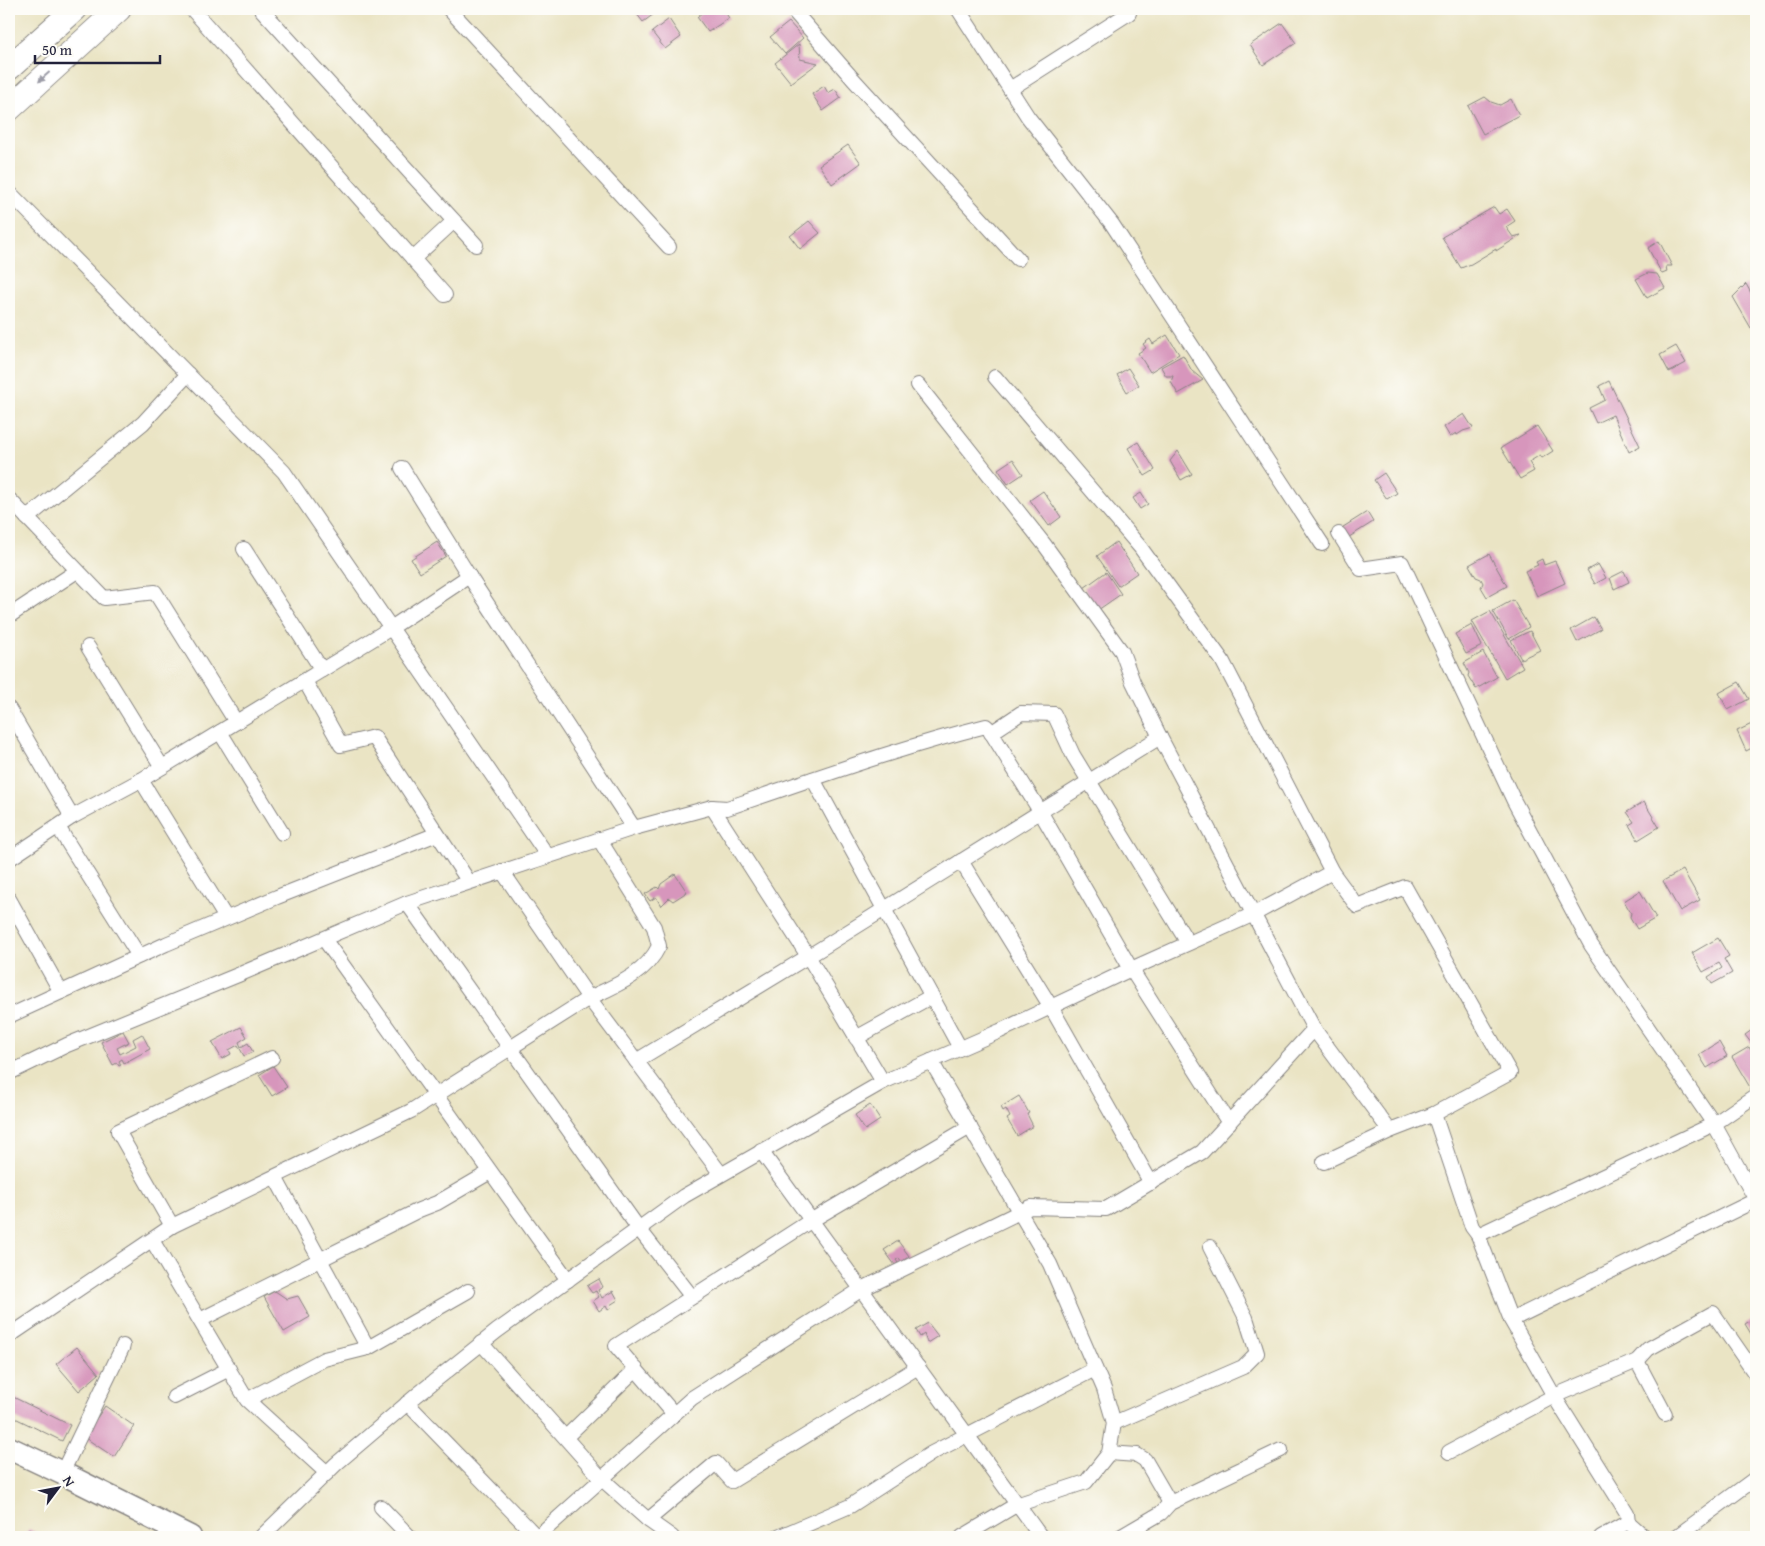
<svg xmlns="http://www.w3.org/2000/svg" width="1765" height="1546" viewBox="0 0 1765 1546" font-family="'Gentium Book Plus',serif">
  <style>
    .building { fill: #d796bc }
    .lines { fill: none; stroke-linecap: round; stroke-linejoin: round }
    .minor-casing { stroke: #868380; stroke-width: 16 }
    .primary-casing { stroke: #868380; stroke-width: 25 }
    .trunk-casing { stroke: #868380; stroke-width: 26 }
    .minor { stroke: #fff; stroke-width: 14 }
    .primary { stroke: #fff; stroke-width: 22 }
    .trunk { stroke: #fff; stroke-width: 24 }
    .oneway { fill: #9c9ca7 }
  </style>
  <rect width="100%" height="100%" fill="#fdfcf7"/>
  <filter id="ink" filterUnits="userSpaceOnUse"><feTurbulence type="fractalNoise" baseFrequency=".02" numOctaves="2"/><feDisplacementMap in="SourceGraphic" scale="10" xChannelSelector="R" yChannelSelector="G"/><feConvolveMatrix kernelMatrix="1 2 1 2 8 2 1 2 1" color-interpolation-filters="sRGB"/></filter>
  <filter id="wash" filterUnits="userSpaceOnUse"><feTurbulence type="fractalNoise" baseFrequency=".0096" numOctaves="4" result="noise"/><feDisplacementMap in="SourceGraphic" scale="20" xChannelSelector="R" yChannelSelector="G"/><feGaussianBlur stdDeviation="1.12" result="paint"/><feColorMatrix in="noise" values="0 0 0 0 0 0 0 0 0 0 0 0 0 0 0 0 0 1.4 0 .05"/><feComposite in="paint" operator="in"/></filter>
  <g filter="url(#wash)">
    <rect width="100%" height="100%" fill="#eae4c4"/>
    <g id="blocks">
      <g class="building">
        <polygon points="633,9 650,9 654,14 643,22"/>
        <polygon points="706,9 723,9 729,18 708,32 697,17"/>
        <polygon points="669,19 681,37 665,49 652,32"/>
        <polygon points="789,22 803,38 785,54 770,37"/>
        <polygon points="1282,23 1296,43 1263,65 1250,45"/>
        <polygon points="799,44 800,59 818,63 791,83 775,63"/>
        <polygon points="824,86 828,93 835,89 841,98 823,111 812,94"/>
        <polygon points="1485,97 1491,102 1500,105 1511,99 1519,115 1483,134 1468,106"/>
        <polygon points="848,145 861,163 832,184 819,165"/>
        <polygon points="1494,207 1499,214 1507,209 1515,221 1506,227 1513,237 1521,235 1496,251 1496,249 1471,264 1461,268 1442,237"/>
        <polygon points="809,221 820,233 800,249 790,236"/>
        <polygon points="1659,241 1672,266 1666,266 1667,272 1662,274 1648,248"/>
        <polygon points="1648,273 1657,274 1665,288 1647,298 1636,279"/>
        <polygon points="1746,284 1756,302 1756,325 1751,328 1733,297"/>
        <polygon points="1167,335 1179,354 1150,372 1138,353 1146,348 1143,344 1150,339 1153,344"/>
        <polygon points="1676,346 1686,363 1669,372 1660,355"/>
        <polygon points="1183,355 1192,371 1203,380 1178,394 1171,382 1173,376 1166,376 1161,367"/>
        <polygon points="1128,368 1139,385 1127,392 1117,375"/>
        <polygon points="1609,381 1640,446 1629,452 1613,415 1596,423 1589,408 1605,400 1599,386"/>
        <polygon points="1464,414 1473,428 1463,431 1457,435 1456,433 1450,437 1444,427"/>
        <polygon points="1537,426 1553,451 1542,458 1540,455 1529,462 1534,471 1520,479 1501,448"/>
        <polygon points="1138,442 1155,470 1145,476 1128,448"/>
        <polygon points="1178,451 1192,474 1181,480 1170,461"/>
        <polygon points="1013,459 1023,474 1008,484 998,469"/>
        <polygon points="1384,473 1397,493 1387,499 1374,480"/>
        <polygon points="1043,491 1061,517 1049,526 1030,500"/>
        <polygon points="1141,493 1148,504 1140,509 1133,498"/>
        <polygon points="1367,512 1373,522 1346,539 1340,529"/>
        <polygon points="437,542 446,556 420,573 411,559"/>
        <polygon points="1116,542 1137,573 1118,586 1097,556"/>
        <polygon points="1489,554 1507,586 1487,597 1481,587 1483,583 1481,579 1476,577 1469,565"/>
        <polygon points="1542,559 1544,565 1555,561 1565,583 1537,596 1525,571 1538,565 1536,562"/>
        <polygon points="1598,564 1606,578 1595,584 1587,570"/>
        <polygon points="1624,571 1629,582 1614,589 1610,578"/>
        <polygon points="1106,572 1121,594 1098,610 1084,588"/>
        <polygon points="1513,600 1529,627 1509,639 1493,611"/>
        <polygon points="1490,611 1523,667 1505,678 1472,621"/>
        <polygon points="1594,617 1601,629 1577,642 1571,630"/>
        <polygon points="1472,625 1482,646 1466,654 1455,634"/>
        <polygon points="1530,631 1540,650 1521,659 1511,640"/>
        <polygon points="1483,652 1497,677 1476,689 1468,676 1469,673 1464,663"/>
        <polygon points="1739,682 1749,699 1728,710 1719,693"/>
        <polygon points="1756,722 1756,746 1746,751 1737,731"/>
        <polygon points="1644,802 1659,827 1638,840 1629,825 1634,822 1627,812"/>
        <polygon points="1683,870 1700,900 1680,911 1663,881"/>
        <polygon points="675,874 687,892 673,901 669,898 661,906 656,897 650,901 645,894 657,887 659,889 661,884"/>
        <polygon points="1640,891 1656,918 1637,929 1630,917 1631,913 1624,901"/>
        <polygon points="1718,938 1729,956 1724,959 1732,973 1712,984 1708,977 1722,968 1719,963 1703,972 1692,953"/>
        <polygon points="241,1027 247,1037 239,1042 241,1047 248,1043 253,1052 244,1056 238,1045 229,1050 231,1054 222,1059 212,1042"/>
        <polygon points="1756,1027 1756,1040 1752,1044 1745,1035"/>
        <polygon points="123,1031 129,1042 117,1048 120,1054 136,1046 133,1039 142,1034 150,1049 124,1063 122,1059 119,1061 121,1065 119,1066 117,1063 113,1065 101,1042"/>
        <polygon points="1719,1042 1727,1056 1707,1068 1699,1055"/>
        <polygon points="1749,1047 1756,1060 1756,1086 1751,1089 1732,1057"/>
        <polygon points="273,1066 287,1087 272,1096 259,1075"/>
        <polygon points="1019,1096 1029,1113 1027,1114 1033,1126 1017,1136 1007,1119 1010,1117 1006,1109 1003,1111 1001,1107"/>
        <polygon points="870,1105 880,1120 865,1130 855,1115"/>
        <polygon points="898,1241 909,1256 902,1262 899,1258 896,1260 898,1263 895,1265 884,1250"/>
        <polygon points="599,1279 603,1287 598,1290 602,1298 613,1291 618,1300 610,1305 612,1307 608,1310 606,1306 599,1311 593,1301 599,1297 596,1291 592,1293 587,1286"/>
        <polygon points="275,1291 287,1299 298,1296 310,1317 284,1332 264,1297"/>
        <polygon points="1756,1317 1756,1342 1745,1324"/>
        <polygon points="928,1323 938,1336 927,1343 924,1334 920,1337 916,1330"/>
        <polygon points="77,1347 99,1374 79,1391 56,1364"/>
        <polygon points="11,1396 70,1425 62,1441 9,1415 9,1400"/>
        <polygon points="105,1406 134,1426 114,1457 84,1437"/>
        <polygon points="29,1529 44,1537 24,1537"/>
      </g>
    </g>
  </g>
  <g filter="url(#ink)">
    <use href="#blocks" fill-opacity="0" stroke="#868380" stroke-width="1"/>
    <g class="lines">
      <g class="minor-casing">
        <g id="minor">
          <polyline points="192,9 445,295"/>
          <polyline points="261,9 476,245"/>
          <polyline points="449,9 669,247"/>
          <polyline points="792,9 853,79 1018,259"/>
          <polyline points="958,9 1028,117 1112,224 1322,544"/>
          <polyline points="1010,89 1129,13"/>
          <polyline points="9,192 284,472 547,855"/>
          <polyline points="413,259 454,221"/>
          <polyline points="9,499 104,598 155,592 236,722"/>
          <polyline points="27,518 143,423 188,374"/>
          <polyline points="1339,534 1361,569 1402,563 1514,801 1591,945 1714,1124 1756,1200 1511,1320"/>
          <polyline points="244,549 322,670"/>
          <polyline points="9,616 77,571"/>
          <polyline points="88,647 162,767"/>
          <polyline points="305,681 341,745 374,737 469,882"/>
          <polyline points="9,709 72,817"/>
          <polyline points="220,732 282,833"/>
          <polyline points="991,733 1021,713 1054,714 1073,755 1188,943"/>
          <polyline points="813,779 960,1048"/>
          <polyline points="141,780 226,918"/>
          <polyline points="712,807 808,956 883,1082"/>
          <polyline points="58,827 139,956"/>
          <path d="M634,828L712,807L727,808C813,779 898,748 986,726L989,729L1040,811L1131,969L1229,1123"/>
          <polyline points="9,859 72,817 141,780 391,628 469,576"/>
          <polyline points="961,861 1051,1007 1151,1183"/>
          <path d="M502,871L589,998C615,986 646,974 659,946L654,927L599,839"/>
          <polyline points="9,899 61,992"/>
          <polyline points="407,903 639,1229 692,1297"/>
          <polyline points="324,939 568,1280"/>
          <polyline points="9,1016 166,944 277,897 437,834"/>
          <polyline points="1314,1029 1390,1131"/>
          <polyline points="856,1038 932,996"/>
          <polyline points="636,1061 822,948 1160,737"/>
          <polyline points="931,1061 1050,1264 1104,1389 1114,1423 1109,1453 1086,1482 1016,1505 962,1537"/>
          <polyline points="9,1073 67,1045 238,975 407,903 634,828 469,576 402,468"/>
          <polyline points="1434,1114 1472,1227 1478,1235 1511,1320 1554,1396 1627,1513 1628,1522 1645,1537"/>
          <polyline points="761,1151 1041,1537"/>
          <polyline points="1324,1162 1390,1131 1434,1114 1510,1073 1405,887 1357,906 1332,872"/>
          <polyline points="275,1177 368,1348"/>
          <polyline points="172,1226 118,1131 272,1058"/>
          <polyline points="1478,1235 1714,1124 1756,1095"/>
          <polyline points="152,1240 247,1400 324,1359 368,1348 468,1291"/>
          <polyline points="200,1320 419,1210 437,1203 490,1172"/>
          <polyline points="9,1336 172,1226 411,1111 589,998 721,1174"/>
          <polyline points="481,1343 602,1479 648,1520 716,1463 732,1481 918,1367"/>
          <polyline points="1637,1361 1665,1414"/>
          <polyline points="174,1397 229,1369"/>
          <polyline points="247,1400 327,1473"/>
          <polyline points="407,1403 537,1537"/>
          <polyline points="674,1414 616,1346 812,1220 970,1127"/>
          <polyline points="1114,1423 1243,1367 1257,1353 1246,1318 1210,1247"/>
          <polyline points="566,1437 636,1369"/>
          <polyline points="1449,1452 1554,1396 1637,1361 1648,1349 1713,1313 1756,1375"/>
          <polyline points="1109,1453 1137,1455 1145,1460 1170,1503"/>
          <polyline points="62,1473 123,1346"/>
          <polyline points="381,1507 410,1537"/>
          <polyline points="648,1520 672,1537"/>
          <polyline points="261,1537 336,1464 417,1395 497,1331 684,1196 883,1082 1000,1031 1131,969 1254,914 1332,872 1222,660 1140,547 995,377"/>
          <polyline points="537,1537 692,1398 862,1289 1030,1207 1106,1209 1202,1152 1314,1029 1160,737 1133,682 1122,652 1044,544 918,385"/>
          <polyline points="778,1537 850,1506 932,1453 1095,1369"/>
          <polyline points="1120,1537 1161,1513 1170,1503 1281,1450"/>
          <polyline points="1601,1537 1628,1522"/>
          <polyline points="1676,1537 1756,1478"/>
        </g>
      </g>
      <g class="primary-casing">
        <polyline id="primary" points="9,1448 62,1473 190,1537"/>
      </g>
      <g class="trunk-casing">
        <g id="trunk">
          <polyline points="9,68 75,9"/>
          <polyline points="9,109 119,9"/>
        </g>
      </g>
      <use href="#minor" class="minor"/>
      <use href="#primary" class="primary"/>
      <use href="#trunk" class="trunk"/>
    </g>
    <defs><path id="oneway-solid" d="M-6-.8H1V-3.2L6.5 0L1 3.2V.8H-6Z" transform="scale(1.25)"/></defs>
    <use class="oneway" href="#oneway-solid" transform="translate(44 77) rotate(138)"/>
  </g>
  <rect width="1765" height="1546" fill="none" stroke="#fdfcf7" stroke-width="30"/>
  <g transform="translate(58 1488) rotate(58)" stroke="#fdfcf7" stroke-width="4" paint-order="stroke">
  <path d="M0-4L9 19L0 12L-9 19Z" fill="#22223b"/>
  <text y="-8" font-size="14" font-weight="bold" text-anchor="middle" fill="#22223b">N</text>
  </g>
  <path d="M35 55v8h125v-8" fill="none" stroke="#22223b" stroke-width="2.5"/>
  <text x="42" y="55" font-size="15" fill="#22223b" stroke="#fdfcf7" stroke-width="4" paint-order="stroke">50 m</text>
</svg>
